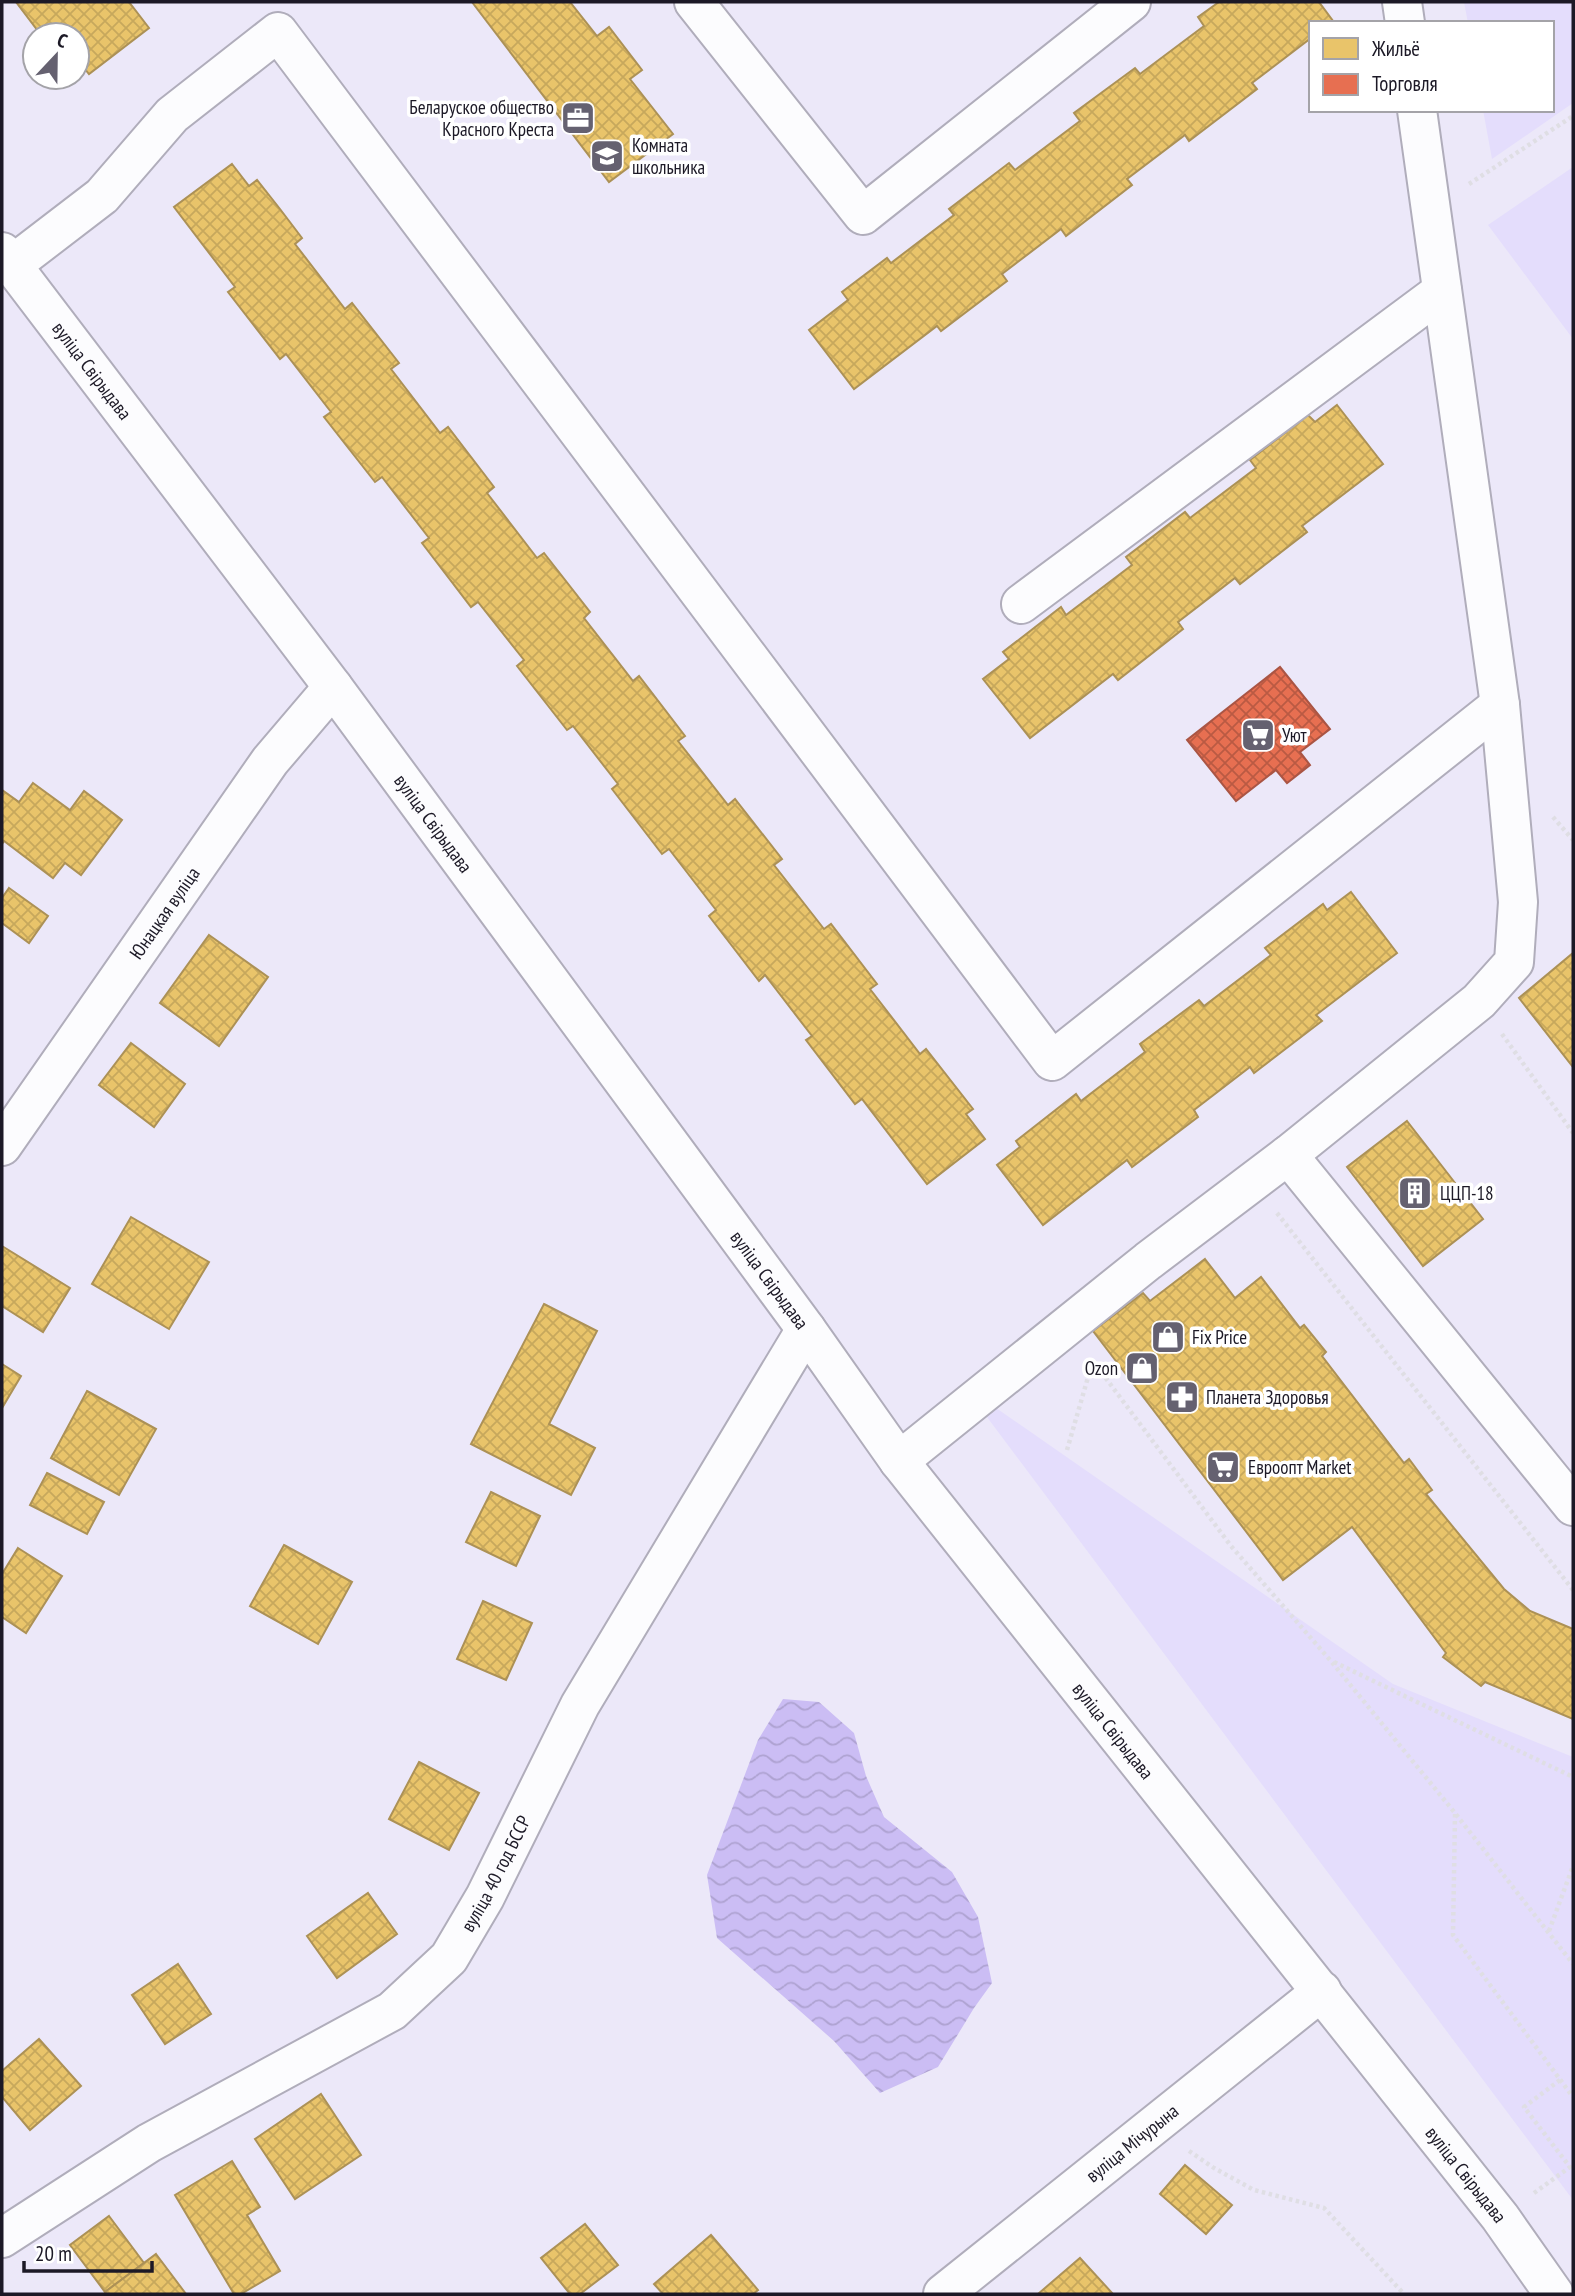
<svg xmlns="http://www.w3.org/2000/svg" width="1575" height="2296" viewBox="0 0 1575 2296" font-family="'PT Sans Narrow',sans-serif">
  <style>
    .built { fill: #e4ddfc }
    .water { fill: url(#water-waves) }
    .homes { fill: url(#homes-cross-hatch); stroke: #ac9156; stroke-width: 2 }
    .shops { fill: url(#shops-cross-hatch); stroke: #a54; stroke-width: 2 }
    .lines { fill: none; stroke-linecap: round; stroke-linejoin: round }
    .minor-casing { stroke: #b0adbb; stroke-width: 42 }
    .major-casing { stroke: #b0adbb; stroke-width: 42 }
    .path { stroke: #dfdee4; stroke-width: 4.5; stroke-dasharray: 3.5 3.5; stroke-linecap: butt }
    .minor { stroke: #fcfcfe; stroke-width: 38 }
    .major { stroke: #fcfcfe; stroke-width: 38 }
    .labels { text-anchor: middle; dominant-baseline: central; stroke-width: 7; stroke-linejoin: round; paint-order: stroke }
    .poi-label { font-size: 19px; fill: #1c1926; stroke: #fff; text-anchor: start }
    .street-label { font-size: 19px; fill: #1c1926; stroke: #fff }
  </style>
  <defs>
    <pattern id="water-waves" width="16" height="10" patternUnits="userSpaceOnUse" patternTransform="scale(1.75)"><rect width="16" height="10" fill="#cbbdf4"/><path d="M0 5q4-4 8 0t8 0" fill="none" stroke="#aea2d1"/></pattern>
    <pattern id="homes-cross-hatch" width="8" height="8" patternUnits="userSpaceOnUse" patternTransform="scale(1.75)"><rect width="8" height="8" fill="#e9c46a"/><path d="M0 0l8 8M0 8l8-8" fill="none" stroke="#c7a85c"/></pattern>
    <pattern id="shops-cross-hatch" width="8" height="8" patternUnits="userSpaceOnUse" patternTransform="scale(1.75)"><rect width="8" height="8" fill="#e76f51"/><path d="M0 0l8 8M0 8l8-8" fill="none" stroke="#ba5a43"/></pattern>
  </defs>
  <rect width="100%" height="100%" fill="#ece8f9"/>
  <g class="built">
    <polygon points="1464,2 1573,2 1573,103 1492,159 1483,110 1552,110 1552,23 1468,23"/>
    <polygon points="1573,167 1573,339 1488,225"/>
    <polygon points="963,1385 1393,1684 1573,1757 1573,2200"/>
  </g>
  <polygon class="water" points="783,1699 819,1702 854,1733 866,1776 884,1817 952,1872 978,1917 992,1983 974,2008 938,2067 880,2093 834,2041 717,1938 707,1875 758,1740"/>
  <g class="homes">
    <polygon points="16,2 129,2 149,28 89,74 77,59 77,35 41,35"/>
    <polygon points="472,2 570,2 597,36 609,27 642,70 630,79 673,134 609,182"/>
    <polygon points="1219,2 1319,2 1333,21 1331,23 1311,23 1311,38 1252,83 1257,89 1189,141 1185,135 1127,179 1132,185 1066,236 1061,229 1002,274 1007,281 941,331 937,326 854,389 809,330 848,300 842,292 887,258 891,263 954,215 949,209 1009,163 1015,170 1080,121 1074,113 1135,68 1140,74 1204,26 1198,17"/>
    <polygon points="232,164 249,186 257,180 280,209 302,238 295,244 345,309 352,303 399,363 391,369 440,433 448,427 494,487 487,493 537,558 544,553 590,612 584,618 633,681 639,676 685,736 678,741 728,805 735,799 782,859 774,865 824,929 831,924 877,984 870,989 920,1054 926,1049 973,1109 966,1114 985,1139 927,1184 862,1099 855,1104 806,1040 812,1036 765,975 759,981 709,916 716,910 669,849 662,854 612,789 618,784 573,726 567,730 517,666 524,660 478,602 471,607 422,543 429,538 382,477 375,482 324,417 331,412 286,354 280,359 228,292 235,287 174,207"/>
    <polygon points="1337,405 1383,464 1302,526 1307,532 1240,584 1235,578 1178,622 1183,629 1118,680 1113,674 1030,738 983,679 1009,659 1003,652 1061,607 1066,615 1132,565 1126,557 1185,512 1190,518 1256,468 1250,460 1308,415 1315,422"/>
    <polygon points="33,783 70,810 84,791 122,820 81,875 65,863 53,878 4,841 2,844 2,790 19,802"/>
    <polygon points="9,888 48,916 29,943 2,923 2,898"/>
    <polygon points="1351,892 1397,953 1316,1015 1322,1021 1254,1073 1250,1067 1194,1110 1198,1117 1132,1167 1127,1160 1043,1225 997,1165 1020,1147 1016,1141 1076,1094 1081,1101 1145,1052 1140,1044 1199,1000 1204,1006 1271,955 1265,948 1323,904 1327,910"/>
    <polygon points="209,935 268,977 219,1046 160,1003"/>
    <polygon points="1573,953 1573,1067 1519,998"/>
    <polygon points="131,1043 185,1084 154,1127 99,1085"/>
    <polygon points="1407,1121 1483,1219 1423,1266 1347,1167"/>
    <polygon points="131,1217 209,1262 169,1329 92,1284"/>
    <polygon points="2,1246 70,1288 43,1332 2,1306"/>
    <polygon points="1205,1259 1235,1298 1261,1277 1300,1328 1304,1325 1326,1352 1322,1356 1404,1463 1409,1459 1432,1490 1426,1494 1504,1589 1530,1611 1573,1629 1573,1719 1485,1682 1481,1686 1443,1657 1446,1653 1352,1527 1283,1580 1093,1331 1143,1293 1150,1301"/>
    <polygon points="544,1304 597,1331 549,1424 595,1448 571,1495 471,1444"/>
    <polygon points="2,1364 21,1376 2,1408"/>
    <polygon points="87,1391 156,1429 119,1495 51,1458"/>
    <polygon points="47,1473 104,1502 87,1534 30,1505"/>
    <polygon points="491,1492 540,1516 516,1566 466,1542"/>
    <polygon points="284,1545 352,1582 318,1644 250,1606"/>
    <polygon points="18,1548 62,1576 26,1633 2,1617 2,1574"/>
    <polygon points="483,1601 532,1623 506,1680 457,1659"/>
    <polygon points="419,1762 479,1793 449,1850 389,1819"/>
    <polygon points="368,1893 397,1934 337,1978 307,1936"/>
    <polygon points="178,1964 211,2014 165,2044 132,1995"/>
    <polygon points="39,2039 81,2086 30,2130 2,2097 2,2071"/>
    <polygon points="321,2094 361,2155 295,2199 255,2139"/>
    <polygon points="232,2161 260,2207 247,2215 280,2271 241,2294 234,2294 175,2195"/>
    <polygon points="1185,2165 1232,2205 1206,2234 1160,2194"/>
    <polygon points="109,2216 144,2263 105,2292 70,2245"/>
    <polygon points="585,2224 618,2265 580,2294 570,2294 541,2258"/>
    <polygon points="711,2235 758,2290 753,2294 663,2294 654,2284"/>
    <polygon points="156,2254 186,2294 107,2294 105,2292"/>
    <polygon points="1080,2258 1113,2294 1038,2294"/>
  </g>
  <polygon class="shops" points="1280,667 1330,729 1300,752 1310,765 1287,783 1276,770 1236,801 1187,740"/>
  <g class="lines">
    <g class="minor-casing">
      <g id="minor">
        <polyline points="694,2 863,215 1131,2"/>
        <polyline points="1402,2 1405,23"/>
        <polyline points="12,265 102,196 172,115 278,32 1052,1061 1500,705"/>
        <polyline points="1021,604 1442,291"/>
        <path id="s1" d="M2,1146L270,761L333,687"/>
        <polyline points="1288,1155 1573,1506"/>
        <polyline points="899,1461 1148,1261 1288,1155 1479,1001 1514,962 1518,902 1500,705 1417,110"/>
        <path id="s2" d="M2,2238L149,2143L392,2011L449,1958L485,1897L580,1705L806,1329"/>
        <path id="s3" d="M943,2294L1322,1991"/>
      </g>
    </g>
    <g class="major-casing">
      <g id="major">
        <path id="s4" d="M2,252L333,687L806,1329L899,1461L1500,2217L1554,2294"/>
      </g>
    </g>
    <g class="path">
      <polyline points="1469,184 1573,116"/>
      <polyline points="1553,817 1573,840"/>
      <polyline points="1502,1034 1573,1133"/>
      <polyline points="1277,1213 1573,1590"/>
      <polyline points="1093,1361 1231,1546 1330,1660 1455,1813 1573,1964"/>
      <polyline points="1067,1450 1093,1360"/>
      <polyline points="1334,1662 1573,1777"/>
      <polyline points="1455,1814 1453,1935 1573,2097"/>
      <polyline points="1549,1931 1573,1866"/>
      <polyline points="1560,2080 1524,2107 1573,2171"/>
      <polyline points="1189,2151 1214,2168 1254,2190 1324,2208 1404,2294"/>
      <polyline points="1534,2193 1570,2167"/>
    </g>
    <use href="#minor" class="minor"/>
    <use href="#major" class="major"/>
  </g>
  <defs>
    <g id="office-square" transform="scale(1.75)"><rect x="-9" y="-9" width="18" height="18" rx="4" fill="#656170" stroke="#fff"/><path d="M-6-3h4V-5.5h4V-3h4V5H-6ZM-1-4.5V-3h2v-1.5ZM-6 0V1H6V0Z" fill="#fff"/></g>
    <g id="school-square" transform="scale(1.75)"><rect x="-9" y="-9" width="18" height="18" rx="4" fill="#656170" stroke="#fff"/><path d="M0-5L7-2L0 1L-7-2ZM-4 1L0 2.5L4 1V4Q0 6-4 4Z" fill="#fff"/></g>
    <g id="supermarket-square" transform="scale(1.75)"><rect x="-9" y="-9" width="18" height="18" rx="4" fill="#656170" stroke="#fff"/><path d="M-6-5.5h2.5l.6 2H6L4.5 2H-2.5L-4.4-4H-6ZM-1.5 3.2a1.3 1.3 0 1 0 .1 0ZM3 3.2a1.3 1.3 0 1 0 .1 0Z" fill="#fff"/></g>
    <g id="building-square" transform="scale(1.75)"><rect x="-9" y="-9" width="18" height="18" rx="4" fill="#656170" stroke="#fff"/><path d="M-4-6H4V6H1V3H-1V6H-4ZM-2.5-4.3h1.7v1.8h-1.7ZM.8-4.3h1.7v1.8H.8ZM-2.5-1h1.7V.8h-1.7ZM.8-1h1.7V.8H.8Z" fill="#fff"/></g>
    <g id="shop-square" transform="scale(1.75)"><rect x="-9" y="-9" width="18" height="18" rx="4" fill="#656170" stroke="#fff"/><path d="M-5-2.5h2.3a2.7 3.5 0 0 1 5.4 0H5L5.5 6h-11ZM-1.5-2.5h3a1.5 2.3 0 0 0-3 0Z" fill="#fff"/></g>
    <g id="pharmacy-square" transform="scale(1.75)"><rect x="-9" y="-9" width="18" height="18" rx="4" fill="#656170" stroke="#fff"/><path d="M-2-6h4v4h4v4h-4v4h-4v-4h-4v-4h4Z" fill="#fff"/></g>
  </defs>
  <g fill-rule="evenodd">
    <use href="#office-square" x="578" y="118"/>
    <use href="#school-square" x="607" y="156"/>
    <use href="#supermarket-square" x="1258" y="735"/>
    <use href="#building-square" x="1415" y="1193"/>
    <use href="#shop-square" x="1168" y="1337"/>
    <use href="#shop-square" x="1142" y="1368"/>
    <use href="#pharmacy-square" x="1182" y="1397"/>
    <use href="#supermarket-square" x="1223" y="1467"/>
  </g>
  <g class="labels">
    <g class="poi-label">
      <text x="554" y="107" text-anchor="end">Беларуское общество<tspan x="554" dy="22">Красного Креста</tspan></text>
      <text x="632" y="145">Комната<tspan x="632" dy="22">школьника</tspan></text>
      <text x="1282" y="735">Уют</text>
      <text x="1440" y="1193">ЦЦП-18</text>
      <text x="1192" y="1337">Fix Price</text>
      <text x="1118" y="1368" text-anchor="end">Ozon</text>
      <text x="1206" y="1397">Планета Здоровья</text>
      <text x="1248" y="1467">Евроопт Market</text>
    </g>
    <g class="street-label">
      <text stroke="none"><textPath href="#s4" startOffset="149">вуліца Свірыдава</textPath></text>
      <text stroke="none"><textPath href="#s4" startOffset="716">вуліца Свірыдава</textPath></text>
      <text stroke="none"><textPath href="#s1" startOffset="284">Юнацкая вуліца</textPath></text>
      <text stroke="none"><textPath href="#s4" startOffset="1283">вуліца Свірыдава</textPath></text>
      <text stroke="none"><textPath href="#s4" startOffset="1850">вуліца Свірыдава</textPath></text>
      <text stroke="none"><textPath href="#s2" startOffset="626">вуліца 40 год БССР</textPath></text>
      <text stroke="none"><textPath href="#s3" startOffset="242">вуліца Мічурына</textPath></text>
      <text stroke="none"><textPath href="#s4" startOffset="2417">вуліца Свірыдава</textPath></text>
    </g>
  </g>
  <rect width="1575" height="2296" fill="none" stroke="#1c1926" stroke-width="7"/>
  <rect x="1309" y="21" width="245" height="91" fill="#ffffff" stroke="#a4a3a8" stroke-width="2"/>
  <rect x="1323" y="38" width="35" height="21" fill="#e9c46a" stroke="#a4a3a8" stroke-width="2"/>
  <text x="1372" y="56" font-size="21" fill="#1c1926">Жильё</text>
  <rect x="1323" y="74" width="35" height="21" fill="#e76f51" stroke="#a4a3a8" stroke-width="2"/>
  <text x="1372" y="91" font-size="21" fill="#1c1926">Торговля</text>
  <g transform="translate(56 56) rotate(22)"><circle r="33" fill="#ffffff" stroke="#a4a3a8" stroke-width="2"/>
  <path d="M0-5L12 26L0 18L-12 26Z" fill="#656170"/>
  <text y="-10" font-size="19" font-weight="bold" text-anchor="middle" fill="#1c1926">С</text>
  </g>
  <path d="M24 2261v10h128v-10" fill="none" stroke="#1c1926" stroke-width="3.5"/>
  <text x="35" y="2261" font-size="21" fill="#1c1926" stroke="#ffffff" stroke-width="5" paint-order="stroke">20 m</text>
</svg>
